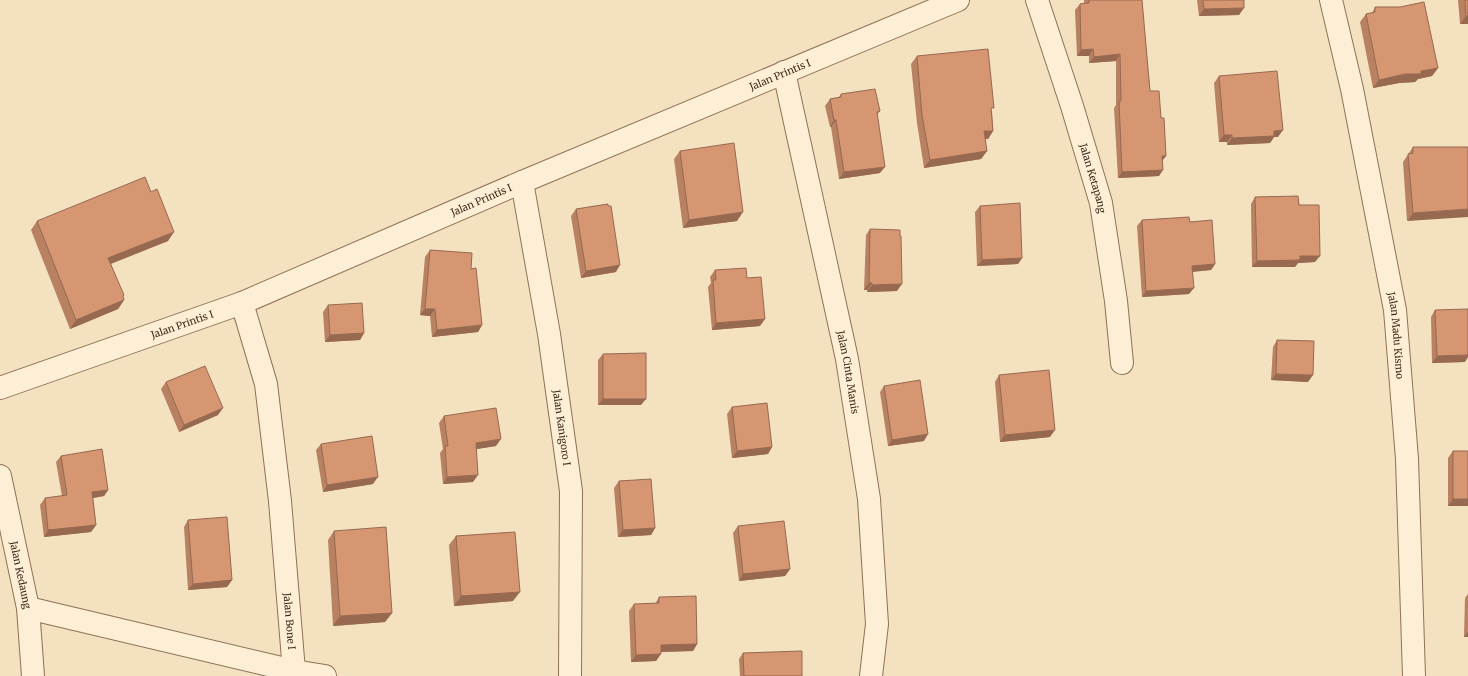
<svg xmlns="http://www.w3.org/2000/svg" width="1468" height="676" viewBox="0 0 1468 676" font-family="Merriweather,serif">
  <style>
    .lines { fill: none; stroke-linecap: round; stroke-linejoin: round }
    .minor-casing { stroke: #8f7156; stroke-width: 24 }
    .minor { stroke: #fdefd5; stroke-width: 22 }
    .wall { fill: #b88162 }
    .shaded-wall { fill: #966950 }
    .building { fill: #d69672; stroke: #966950 }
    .labels { text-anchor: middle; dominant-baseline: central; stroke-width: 3; stroke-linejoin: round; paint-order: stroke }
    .street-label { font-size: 10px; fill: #3d2a1c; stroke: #faecd1 }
  </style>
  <rect width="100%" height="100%" fill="#f3e1c0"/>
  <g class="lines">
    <g class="minor-casing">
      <g id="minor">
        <path id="s1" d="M1037,0L1072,106L1101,203L1116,301L1122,363"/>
        <path id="s2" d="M1331,0L1352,89L1395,310L1407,459L1414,676"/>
        <path id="s3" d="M784,72L847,359L869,499L877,624L871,676"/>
        <path id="s4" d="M522,182L549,334L571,491L570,676"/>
        <path id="s5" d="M242,303L266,384L280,501L294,671"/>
        <path id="s6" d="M0,388L242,303L522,182L958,0"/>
        <path id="s7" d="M0,476L28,608L33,676"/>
        <polyline points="28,608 294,671 325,676"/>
      </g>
    </g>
    <use href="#minor" class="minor"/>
  </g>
  <g class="wall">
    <polygon points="1084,0 1142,0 1150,91 1161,118 1166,156 1163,160 1159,176 1118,178 1114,108 1116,105 1116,61 1089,63 1089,56 1077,56 1075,10 1080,4 1084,3"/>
    <polygon points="1197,0 1244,0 1239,15 1199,16"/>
    <polygon points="1458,0 1468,0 1468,24 1460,24"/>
    <polygon points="1375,7 1438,68 1432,76 1418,79 1415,82 1399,83 1373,88 1360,22 1366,14 1372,13"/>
    <polygon points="917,56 992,111 993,131 988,139 985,139 987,151 981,159 924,168 917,123 911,64"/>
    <polygon points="1219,76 1278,137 1274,137 1270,143 1227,145 1227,142 1219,142 1214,83"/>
    <polygon points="841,94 880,111 877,115 880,173 839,179 831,127 830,127 825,106 830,99 839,97"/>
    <polygon points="1413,147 1468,147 1407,221 1403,162"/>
    <polygon points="680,151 737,221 683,228 674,159"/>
    <polygon points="1255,197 1315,262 1298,263 1295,267 1252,267 1251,204"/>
    <polygon points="980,206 1022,258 1018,264 977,266 975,212"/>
    <polygon points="576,209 616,272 581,278 571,216"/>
    <polygon points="1142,220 1190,222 1215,264 1211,270 1193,272 1189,294 1142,297 1137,226"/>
    <polygon points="37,221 168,241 111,264 124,300 118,309 70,329 31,230"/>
    <polygon points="870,229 897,291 867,292 867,290 864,290 866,235"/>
    <polygon points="430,250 471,269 482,325 478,332 432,337 430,316 420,315 425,257"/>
    <polygon points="715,270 747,278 760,326 712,330 708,287 711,283 710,277"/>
    <polygon points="328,305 364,333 360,340 325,342 323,312"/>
    <polygon points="1435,310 1465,362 1432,363 1431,317"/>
    <polygon points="1277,340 1308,382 1271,380 1273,347"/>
    <polygon points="603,354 641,405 598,405 598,360"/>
    <polygon points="999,375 1050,437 1000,442 995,382"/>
    <polygon points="166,382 218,415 179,432 161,389"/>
    <polygon points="884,386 924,441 888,446 880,392"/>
    <polygon points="732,407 772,447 768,454 732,458 727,414"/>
    <polygon points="444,416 496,446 476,449 473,482 443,484 440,453 443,449 439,423"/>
    <polygon points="321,444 373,484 323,492 316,450"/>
    <polygon points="1453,451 1468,506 1448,506 1448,458"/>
    <polygon points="61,456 108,490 104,496 93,498 96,525 91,532 44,537 40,505 45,498 62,496 56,462"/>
    <polygon points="619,481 655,528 651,535 618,537 614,488"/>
    <polygon points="188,520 232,580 227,587 188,590 184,527"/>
    <polygon points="738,526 790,569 785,576 739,581 733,533"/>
    <polygon points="334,531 392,613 385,622 333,626 328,540"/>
    <polygon points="456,536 513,601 454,606 449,545"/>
    <polygon points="1468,594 1468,637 1464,637 1465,598"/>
    <polygon points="659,597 697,644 693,651 661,652 656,661 631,662 629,611 634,604 655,604"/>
    <polygon points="743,653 802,676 740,676 739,659"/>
  </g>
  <g class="shaded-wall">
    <polygon points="1244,8 1239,15 1199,16 1204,9"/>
    <polygon points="1466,16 1468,16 1468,24 1460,24"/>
    <polygon points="1093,49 1089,56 1077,56 1081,50"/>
    <polygon points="1120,54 1116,61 1089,63 1094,57"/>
    <polygon points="1438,68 1432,76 1418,79 1415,82 1399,83 1373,88 1379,80"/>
    <polygon points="834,120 836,120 831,127 830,127"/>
    <polygon points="1283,130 1278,137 1274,137 1270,143 1227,145 1232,138 1274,131"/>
    <polygon points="984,131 993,131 988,139 978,139"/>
    <polygon points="1224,135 1232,135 1227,142 1219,142"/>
    <polygon points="987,151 981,159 924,168 930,160"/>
    <polygon points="1162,156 1166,156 1161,162"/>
    <polygon points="885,167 880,173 839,179 844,172"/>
    <polygon points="1163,170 1159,176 1118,178 1122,172"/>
    <polygon points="1468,209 1468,217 1407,221 1413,213"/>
    <polygon points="743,212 737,221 683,228 689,220"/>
    <polygon points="174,232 168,241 102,267 108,258"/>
    <polygon points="1300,256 1320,256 1315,262 1298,263 1295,267 1252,267 1257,261"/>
    <polygon points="1022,258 1018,264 977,266 982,260"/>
    <polygon points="1215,264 1211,270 1188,272 1192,266"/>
    <polygon points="620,265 616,272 581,278 586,271"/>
    <polygon points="869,283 872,283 867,290 864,290"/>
    <polygon points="902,284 897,291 867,292 872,285"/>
    <polygon points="1194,288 1189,294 1142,297 1146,291"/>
    <polygon points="124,295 120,302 124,300 118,309 70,329 76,320"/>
    <polygon points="425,309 435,309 430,316 420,315"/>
    <polygon points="765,319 760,326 712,330 716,323"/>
    <polygon points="482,325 478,332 432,337 437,330"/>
    <polygon points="364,333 360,340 325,342 330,335"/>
    <polygon points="1468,355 1468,357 1465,362 1432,363 1437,356"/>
    <polygon points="1276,374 1313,375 1308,382 1271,380"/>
    <polygon points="603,399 646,399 641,405 598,405"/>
    <polygon points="223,408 218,415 179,432 184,425"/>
    <polygon points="1055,430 1050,437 1000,442 1005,435"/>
    <polygon points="928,434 924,441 888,446 892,440"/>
    <polygon points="501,439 496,446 471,450 476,443"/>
    <polygon points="772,447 768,454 732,458 737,451"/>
    <polygon points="478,475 473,482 443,484 447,477"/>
    <polygon points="378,477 373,484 323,492 327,485"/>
    <polygon points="108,490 104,496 87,499 92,492"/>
    <polygon points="1453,499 1468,499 1468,506 1448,506"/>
    <polygon points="96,525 91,532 44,537 48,530"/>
    <polygon points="655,528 651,535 618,537 623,530"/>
    <polygon points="790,569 785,576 739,581 743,574"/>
    <polygon points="232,580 227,587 188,590 193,584"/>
    <polygon points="520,592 513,601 454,606 461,596"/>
    <polygon points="392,613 385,622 333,626 340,616"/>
    <polygon points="1468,632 1468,637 1464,637"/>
    <polygon points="697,644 693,651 656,652 661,645"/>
    <polygon points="661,654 656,661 631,662 636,655"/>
  </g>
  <g class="building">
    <polygon points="1089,0 1142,0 1150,91 1159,91 1161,118 1164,118 1166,156 1162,156 1163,170 1122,172 1119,101 1121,101 1120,54 1094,57 1093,49 1081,50 1080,4 1089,3"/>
    <polygon points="1203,0 1244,0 1244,8 1204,9"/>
    <polygon points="1465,0 1468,0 1468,16 1466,16"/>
    <polygon points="1424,2 1438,68 1421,71 1421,74 1405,74 1379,80 1366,14 1375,12 1375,7 1400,7"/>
    <polygon points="988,49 994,108 991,108 993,131 984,131 987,151 930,160 922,115 917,56"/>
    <polygon points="1277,71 1283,130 1274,131 1274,136 1232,138 1232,135 1224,135 1219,76"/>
    <polygon points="875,89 880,111 877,112 885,167 844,172 836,120 834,120 830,99 841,97 841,94"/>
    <polygon points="734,143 743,212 689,220 680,151"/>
    <polygon points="1413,147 1468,147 1468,209 1413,213 1408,154 1413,153"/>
    <polygon points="145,177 151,192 157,189 174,232 108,258 124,295 123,296 124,300 76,320 37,221"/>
    <polygon points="1298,196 1299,205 1319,205 1320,256 1300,256 1300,260 1257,261 1255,197"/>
    <polygon points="1020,203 1022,258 982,260 980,206"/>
    <polygon points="608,204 608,206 611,206 620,265 586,271 576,209"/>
    <polygon points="1189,217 1190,222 1212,220 1215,264 1192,266 1194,288 1146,291 1142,220"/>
    <polygon points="870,229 900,230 900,236 901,236 902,284 872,285 872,283 869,283"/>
    <polygon points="430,250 472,253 471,269 476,268 482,325 437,330 435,309 425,309"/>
    <polygon points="746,268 747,278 761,277 765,319 716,323 713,280 716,280 715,270"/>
    <polygon points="362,303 364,333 330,335 328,305"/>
    <polygon points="1468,309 1468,355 1437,356 1435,310"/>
    <polygon points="1277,340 1314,341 1313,375 1276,374"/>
    <polygon points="646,353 646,399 603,399 603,354"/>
    <polygon points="205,366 223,408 184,425 166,382"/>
    <polygon points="1049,370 1055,430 1005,435 999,375"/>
    <polygon points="920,380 928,434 892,440 884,386"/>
    <polygon points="767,403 772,447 737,451 732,407"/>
    <polygon points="496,408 501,439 476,443 478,475 447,477 445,446 448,446 444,416"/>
    <polygon points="372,436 378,477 327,485 321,444"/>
    <polygon points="102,449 108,490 92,492 96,525 48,530 45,498 67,495 61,456"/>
    <rect x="1453" y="451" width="15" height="48"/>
    <polygon points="651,479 655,528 623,530 619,481"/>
    <polygon points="227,517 232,580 193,584 188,520"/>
    <polygon points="784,521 790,569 743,574 738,526"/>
    <polygon points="386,527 392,613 340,616 334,531"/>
    <polygon points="515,532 520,592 461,596 456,536"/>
    <polygon points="696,596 697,644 661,645 661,654 636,655 634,604 659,603 659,597"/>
    <polygon points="802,651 802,676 744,676 743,653"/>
  </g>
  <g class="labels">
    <g class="street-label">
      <text stroke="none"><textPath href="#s6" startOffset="841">Jalan Printis I</textPath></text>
      <text stroke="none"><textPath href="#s1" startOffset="187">Jalan Ketapang</textPath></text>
      <text stroke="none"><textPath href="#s6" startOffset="517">Jalan Printis I</textPath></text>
      <text stroke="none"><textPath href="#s6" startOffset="193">Jalan Printis I</textPath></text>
      <text stroke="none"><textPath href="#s2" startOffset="342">Jalan Madu Kismo</textPath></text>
      <text stroke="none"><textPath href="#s3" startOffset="307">Jalan Cinta Manis</textPath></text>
      <text stroke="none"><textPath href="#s4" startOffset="249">Jalan Kanigoro I</textPath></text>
      <text stroke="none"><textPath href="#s7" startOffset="101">Jalan Kedaung</textPath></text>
      <text stroke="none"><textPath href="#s5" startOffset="323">Jalan Bone I</textPath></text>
    </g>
  </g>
</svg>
